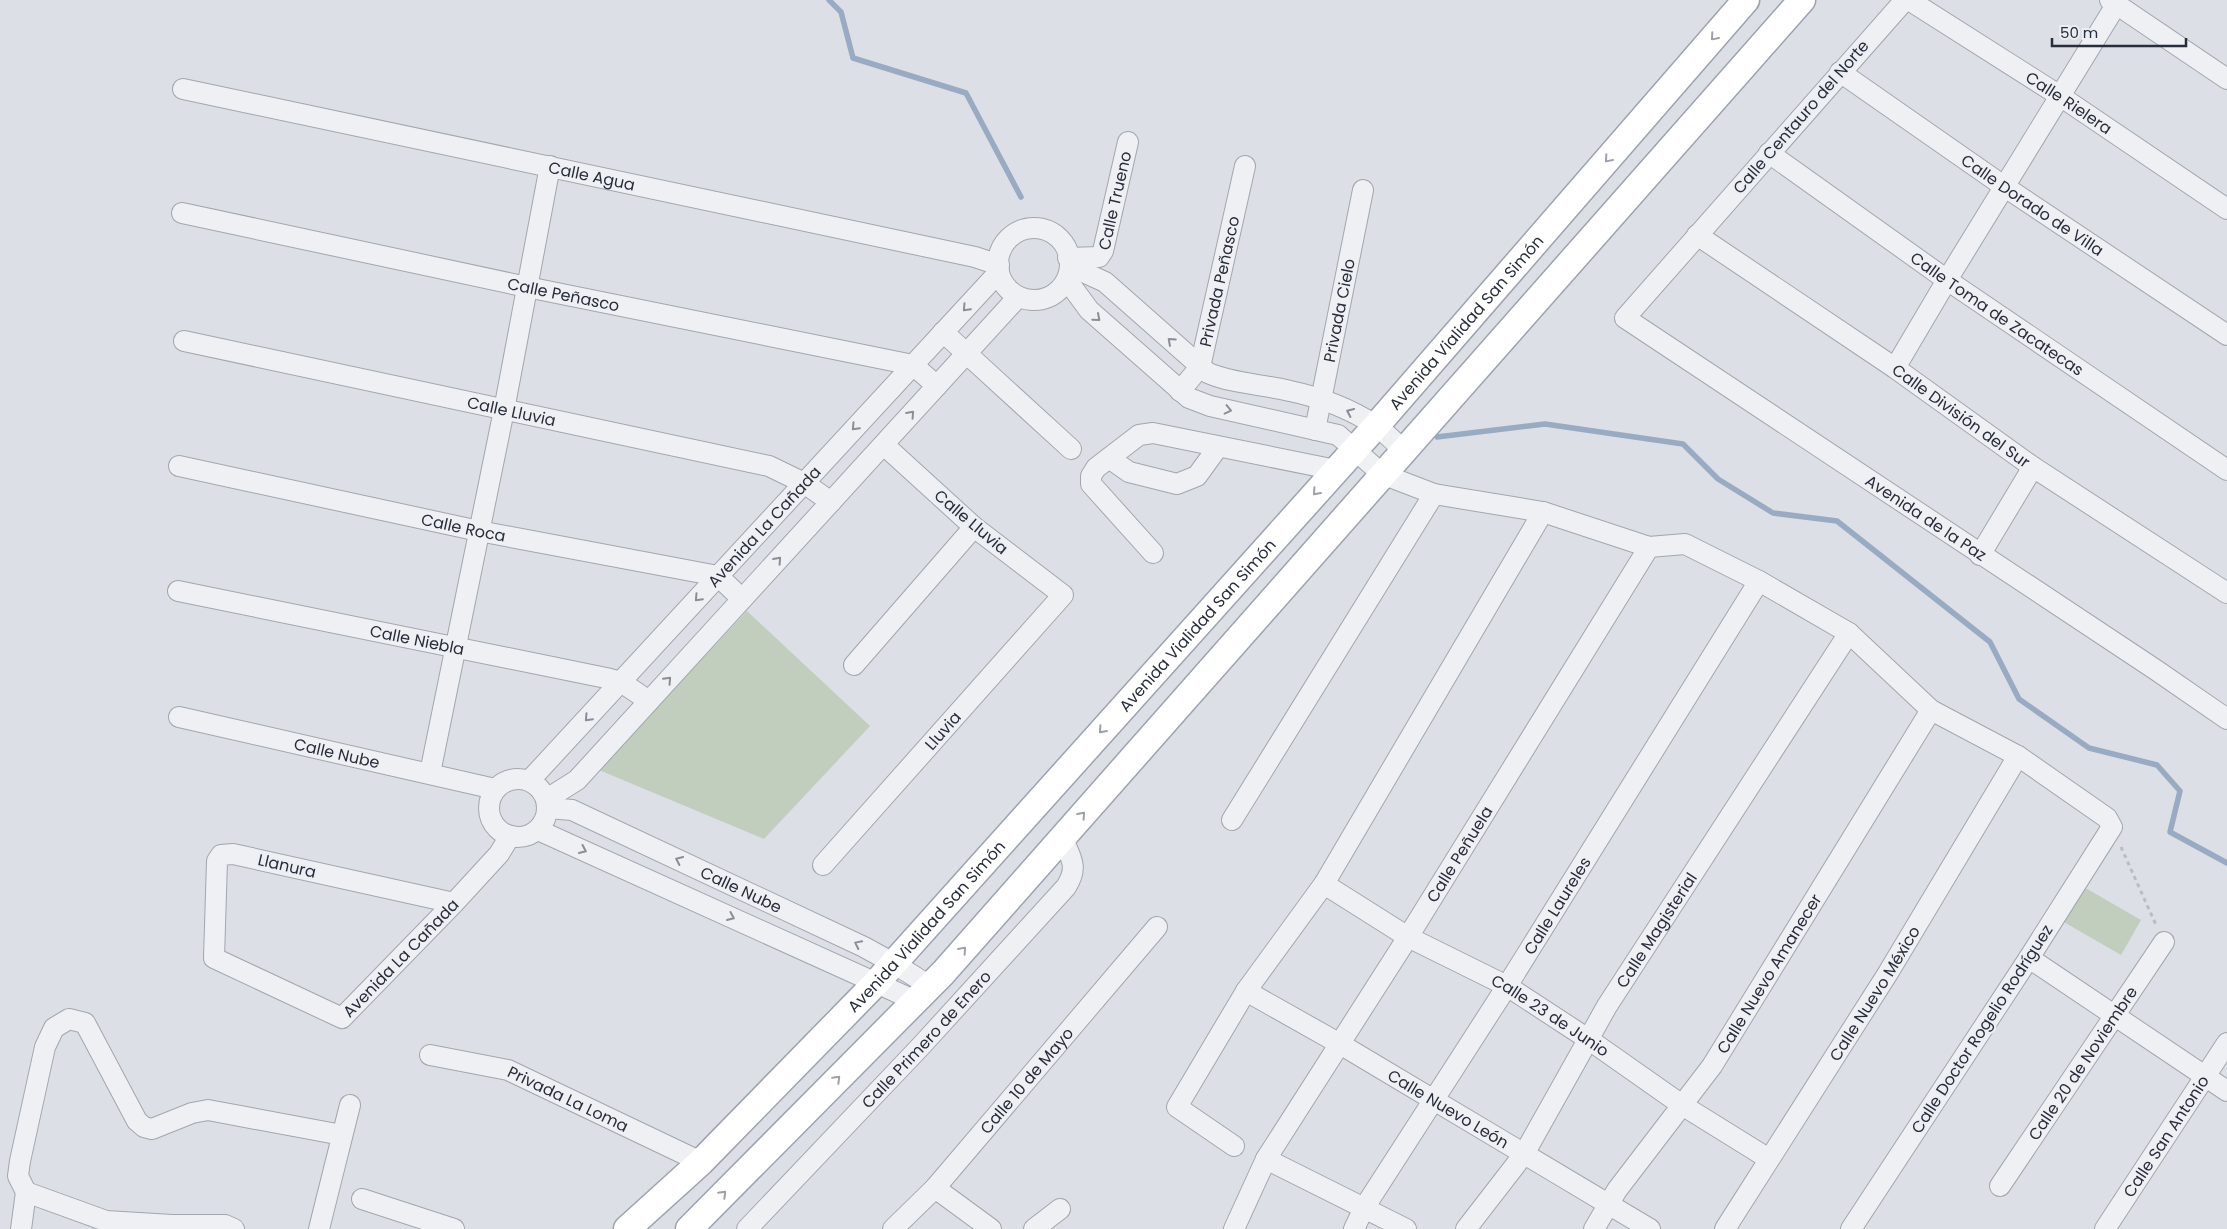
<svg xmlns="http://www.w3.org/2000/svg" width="2227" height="1229" viewBox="0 0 2227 1229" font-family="Poppins,sans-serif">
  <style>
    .green { fill: #c1cebd }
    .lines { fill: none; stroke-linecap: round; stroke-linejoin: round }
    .stream { stroke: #98abc3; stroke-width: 5.5 }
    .minor-casing { stroke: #a2a6ae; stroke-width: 22 }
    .major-casing { stroke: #9ca3b0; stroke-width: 29 }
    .path { stroke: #babdc4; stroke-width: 3; stroke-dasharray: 4 4; stroke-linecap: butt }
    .minor { stroke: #eef0f4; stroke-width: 20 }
    .major { stroke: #fff; stroke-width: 26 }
    .oneway { stroke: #9ea0a6 }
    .oneway2 { stroke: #8a8e97 }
    .labels { text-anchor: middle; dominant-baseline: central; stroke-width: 4.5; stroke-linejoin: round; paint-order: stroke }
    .street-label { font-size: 16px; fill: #272d3a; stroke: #ebeef3 }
  </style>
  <rect width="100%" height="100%" fill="#dcdfe5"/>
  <g class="green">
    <polygon points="747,611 870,726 764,839 599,770"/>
    <polygon points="2082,886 2141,920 2121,955 2062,921"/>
  </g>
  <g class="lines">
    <g class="stream">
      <polyline points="829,0 841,12 853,58 966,93 1021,197"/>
      <polyline points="1437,437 1545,424 1683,444 1718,479 1773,513 1837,521 1990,642 2019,699 2089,748 2157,765 2180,791 2170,832 2227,863"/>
    </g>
    <g class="minor-casing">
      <g id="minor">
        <path id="s1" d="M1905,0L1625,318L2156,670L2227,719"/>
        <path id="s2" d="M1909,0L2060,96L2227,209"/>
        <polyline points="2110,0 2227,79"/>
        <path id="s3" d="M1840,72L2005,187L2227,335"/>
        <path id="s4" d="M183,89L975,257L999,265"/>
        <path id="s5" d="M1769,153L1947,280L2227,470"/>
        <path id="s6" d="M182,213L527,287L913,365L937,386"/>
        <circle cx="1034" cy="264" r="36"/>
        <path id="s7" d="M1697,235L1895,368L2033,467L2227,593"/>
        <path id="s8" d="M1068,258L1099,257L1103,251L1128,142"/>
        <path d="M1070,266L1105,282L1208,373C1234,384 1262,384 1290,391C1319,397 1350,409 1375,425C1385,432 1394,442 1404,450"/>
        <polyline points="1067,280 1089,310 1189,398 1210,406 1338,435 1382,474 1434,494 1543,512 1649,547 1685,544 1759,581 1849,633 1931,710 2018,756 2107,818 2112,827 2029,958 1851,1229"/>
        <polyline points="943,332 1071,449"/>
        <path id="s9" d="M184,341L769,466L804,483L831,502"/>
        <polyline points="1895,368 1947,280 2116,5"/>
        <path id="s10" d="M1180,391L1200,367L1245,166"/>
        <path id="s11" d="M1315,430L1363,190"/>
        <polyline points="1109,458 1129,472 1177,484 1197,476 1218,447"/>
        <path id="s12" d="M179,466L479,531L718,576L742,599"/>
        <polyline points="1153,553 1091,484 1091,476 1096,468 1139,435 1153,433 1336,470"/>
        <polyline points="1980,555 2033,467"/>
        <path id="s13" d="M178,591L606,678L621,682L649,701"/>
        <polyline points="854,665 974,527"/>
        <path id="s14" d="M179,717L495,789"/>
        <polyline points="430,773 504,410 550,166"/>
        <circle cx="518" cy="808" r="29"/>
        <path id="s15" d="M530,780L999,272"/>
        <polyline points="547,799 577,780 1018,297"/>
        <path id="s16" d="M548,808L572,810L864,947L893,963L930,986"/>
        <polyline points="1232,820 1434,494"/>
        <polyline points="538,830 916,1001"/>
        <path id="s17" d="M823,865L1063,595L974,527L884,445"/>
        <path id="s18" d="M1324,884L1408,937L1507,986L1588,1039L1682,1105L1769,1159"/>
        <path id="s19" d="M454,903L233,854L221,855L217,861L214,958L342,1018L454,903L499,854L510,836"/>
        <polyline points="2029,958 2227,1091"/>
        <path id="s20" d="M1246,991L1340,1044L1650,1229"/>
        <path id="s21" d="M430,1055L508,1070L701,1162"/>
        <polyline points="1234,1146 1177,1107 1246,991 1324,884 1543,512"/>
        <polyline points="1266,1159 1406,1229"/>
        <path id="s22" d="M2000,1186L2164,942"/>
        <polyline points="935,1188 991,1229"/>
        <polyline points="362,1199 454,1229"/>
        <polyline points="21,1229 26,1192"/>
        <polyline points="234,1229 225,1225 172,1225 106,1221 26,1192 18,1176 20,1161 45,1047 54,1028 69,1019 85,1023 137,1121 144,1127 152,1129 192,1113 208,1110 342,1135"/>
        <polyline points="319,1229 350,1105"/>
        <path id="s23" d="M747,1229L921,1046L1066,887C1079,867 1071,858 1062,837"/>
        <path id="s24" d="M893,1229L935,1188L1157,927"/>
        <polyline points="1034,1229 1060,1209"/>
        <path id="s25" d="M1234,1229L1266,1159L1408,937L1649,547"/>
        <path id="s26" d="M1354,1229L1364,1208L1507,986L1759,581"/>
        <path id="s27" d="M1466,1229L1524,1154L1607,1006L1849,633"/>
        <path id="s28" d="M1594,1229L1617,1190L1712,1066L1931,710"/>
        <path id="s29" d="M1725,1229L1888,973L2018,756"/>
        <path id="s30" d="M2105,1229L2227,1043"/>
      </g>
    </g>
    <g class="major-casing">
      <g id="major">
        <path id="s31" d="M627,1229L701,1162L876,983L1376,426L1746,0"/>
        <polyline points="689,1229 943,973 1802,0"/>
      </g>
    </g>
    <polyline class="path" points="2121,847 2156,925"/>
    <use href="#minor" class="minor"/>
    <use href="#major" class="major"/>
  </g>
  <defs><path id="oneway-chevron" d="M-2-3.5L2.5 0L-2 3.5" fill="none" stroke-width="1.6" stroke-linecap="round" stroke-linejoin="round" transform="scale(1.25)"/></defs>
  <g class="oneway">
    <use href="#oneway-chevron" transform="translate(1714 37) rotate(131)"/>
    <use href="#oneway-chevron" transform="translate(1608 159) rotate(131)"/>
    <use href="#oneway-chevron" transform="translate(1316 492) rotate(132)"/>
    <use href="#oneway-chevron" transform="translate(1102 730) rotate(132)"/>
    <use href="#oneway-chevron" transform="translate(1082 815) rotate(-48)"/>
    <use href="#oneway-chevron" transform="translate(963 950) rotate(-49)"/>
    <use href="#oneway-chevron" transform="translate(837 1079) rotate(-45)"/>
    <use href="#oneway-chevron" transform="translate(723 1194) rotate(-45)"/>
  </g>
  <g class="oneway2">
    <use href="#oneway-chevron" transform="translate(966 308) rotate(133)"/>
    <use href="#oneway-chevron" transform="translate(1097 318) rotate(41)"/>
    <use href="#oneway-chevron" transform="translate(1171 341) rotate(-138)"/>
    <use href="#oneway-chevron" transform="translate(1228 410) rotate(13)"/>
    <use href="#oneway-chevron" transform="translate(1350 412) rotate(-155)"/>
    <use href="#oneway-chevron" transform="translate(911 414) rotate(-48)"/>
    <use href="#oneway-chevron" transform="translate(855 427) rotate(133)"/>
    <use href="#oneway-chevron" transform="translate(778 560) rotate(-48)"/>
    <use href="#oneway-chevron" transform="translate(698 598) rotate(133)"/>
    <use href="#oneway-chevron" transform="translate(668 680) rotate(-47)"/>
    <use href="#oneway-chevron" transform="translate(588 718) rotate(133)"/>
    <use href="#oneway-chevron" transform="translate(583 850) rotate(24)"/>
    <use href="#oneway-chevron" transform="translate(679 860) rotate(-155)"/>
    <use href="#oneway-chevron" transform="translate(731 917) rotate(24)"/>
    <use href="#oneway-chevron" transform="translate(858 944) rotate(-154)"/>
  </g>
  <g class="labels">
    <g class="street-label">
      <text stroke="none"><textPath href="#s2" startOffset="190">Calle Rielera</textPath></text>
      <text transform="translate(1801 117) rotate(-49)">Calle Centauro del Norte</text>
      <text stroke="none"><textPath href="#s4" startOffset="418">Calle Agua</textPath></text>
      <text stroke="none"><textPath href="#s8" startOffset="90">Calle Trueno</textPath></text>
      <text stroke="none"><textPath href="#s3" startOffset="234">Calle Dorado de Villa</textPath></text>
      <text stroke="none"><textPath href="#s10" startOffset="119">Privada Peñasco</textPath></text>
      <text stroke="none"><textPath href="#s6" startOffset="390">Calle Peñasco</textPath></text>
      <text stroke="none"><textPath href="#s11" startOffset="122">Privada Cielo</textPath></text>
      <text stroke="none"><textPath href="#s5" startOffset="279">Calle Toma de Zacatecas</textPath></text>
      <text stroke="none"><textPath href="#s31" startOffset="1236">Avenida Vialidad San Simón</textPath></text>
      <text stroke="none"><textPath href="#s9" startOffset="335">Calle Lluvia</textPath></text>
      <text stroke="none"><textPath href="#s7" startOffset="320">Calle División del Sur</textPath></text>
      <text stroke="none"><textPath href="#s1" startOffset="785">Avenida de la Paz</textPath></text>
      <text transform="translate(971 522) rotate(40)">Calle Lluvia</text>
      <text stroke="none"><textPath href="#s15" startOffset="345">Avenida La Cañada</textPath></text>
      <text stroke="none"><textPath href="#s12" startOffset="291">Calle Roca</textPath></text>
      <text stroke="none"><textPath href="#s31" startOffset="831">Avenida Vialidad San Simón</textPath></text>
      <text stroke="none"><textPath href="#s13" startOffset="244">Calle Niebla</textPath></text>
      <text stroke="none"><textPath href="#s17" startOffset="180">Lluvia</textPath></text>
      <text stroke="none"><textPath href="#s14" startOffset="162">Calle Nube</textPath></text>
      <text stroke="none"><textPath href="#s25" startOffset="438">Calle Peñuela</textPath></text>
      <text transform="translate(287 866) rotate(13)">Llanura</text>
      <text stroke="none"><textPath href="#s16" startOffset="211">Calle Nube</textPath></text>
      <text stroke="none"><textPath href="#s26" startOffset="382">Calle Laureles</textPath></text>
      <text stroke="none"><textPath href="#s31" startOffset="426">Avenida Vialidad San Simón</textPath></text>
      <text stroke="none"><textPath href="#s27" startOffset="355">Calle Magisterial</textPath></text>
      <text stroke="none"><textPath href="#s19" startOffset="568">Avenida La Cañada</textPath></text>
      <text stroke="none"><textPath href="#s28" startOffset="310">Calle Nuevo Amanecer</textPath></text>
      <text stroke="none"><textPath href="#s29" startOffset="279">Calle Nuevo México</textPath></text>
      <text stroke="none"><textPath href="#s18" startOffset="262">Calle 23 de Junio</textPath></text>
      <text transform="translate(1982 1029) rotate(-57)">Calle Doctor Rogelio Rodríguez</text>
      <text stroke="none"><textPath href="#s23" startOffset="261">Calle Primero de Enero</textPath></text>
      <text stroke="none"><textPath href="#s22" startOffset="148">Calle 20 de Noviembre</textPath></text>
      <text stroke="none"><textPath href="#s24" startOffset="200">Calle 10 de Mayo</textPath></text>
      <text stroke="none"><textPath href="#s21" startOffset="146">Privada La Loma</textPath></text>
      <text stroke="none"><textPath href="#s20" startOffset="234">Calle Nuevo León</textPath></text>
      <text stroke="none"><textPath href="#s30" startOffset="111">Calle San Antonio</textPath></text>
    </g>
  </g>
  <path d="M2052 38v8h134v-8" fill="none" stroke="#272d3a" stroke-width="2.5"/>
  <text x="2060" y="38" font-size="15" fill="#272d3a" stroke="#ebeef3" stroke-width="4" paint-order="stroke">50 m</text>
</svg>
